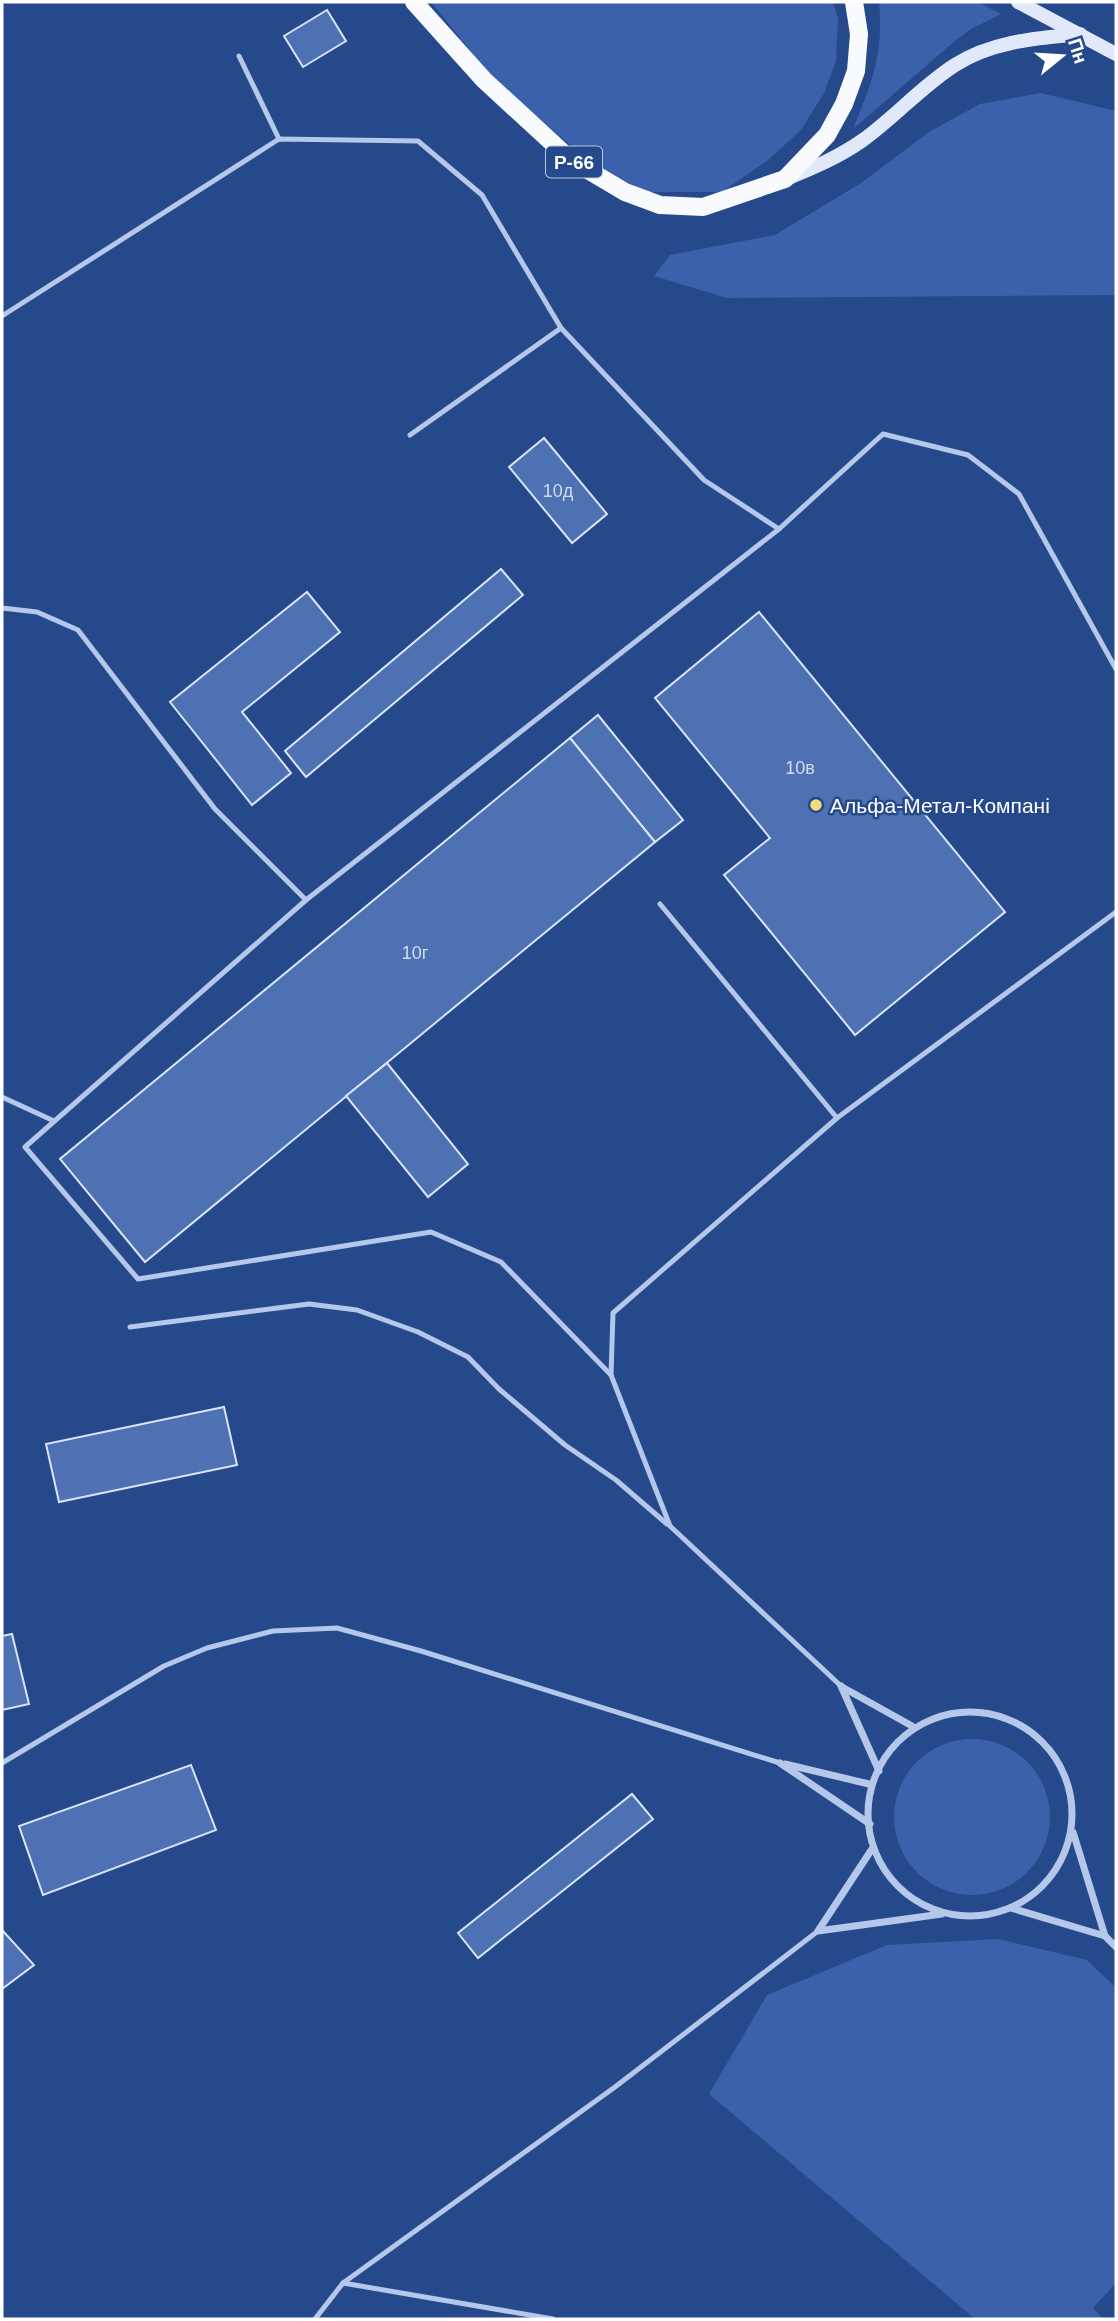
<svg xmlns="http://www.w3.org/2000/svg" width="1118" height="2321" viewBox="0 0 1118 2321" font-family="Arial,sans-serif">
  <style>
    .green { fill: #3a61a9 }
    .building { fill: #4e71b3; stroke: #d9e4f8; stroke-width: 2 }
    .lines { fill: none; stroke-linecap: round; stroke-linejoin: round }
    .service { stroke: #b5c8ea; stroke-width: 5 }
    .minor { stroke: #b5c8ea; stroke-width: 7 }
    .secondary { stroke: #e0e8f9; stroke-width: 14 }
    .primary { stroke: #f9fafe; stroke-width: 18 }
    .poi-dot { fill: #f3dc7a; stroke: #26498c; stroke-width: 2.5 }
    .labels { text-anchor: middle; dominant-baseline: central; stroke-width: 5; stroke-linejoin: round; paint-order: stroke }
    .number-label { font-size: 18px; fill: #d3dcec }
    .shield { fill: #26498c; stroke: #bec8dc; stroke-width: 2 }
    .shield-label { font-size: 19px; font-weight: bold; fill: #fff }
    .poi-label { font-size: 21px; fill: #fff; stroke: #26498c; text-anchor: start }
  </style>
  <rect width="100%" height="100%" fill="#26498c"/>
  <g class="green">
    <polygon points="431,2 833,2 838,19 836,61 824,93 801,130 767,161 722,192 650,192 623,181 595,166 494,80"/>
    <path d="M879,2H978L1001,14L971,29L955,41L853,129C872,83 884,53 879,2Z"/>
    <polygon points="1041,93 1116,111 1116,295 727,298 654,276 670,255 775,235 861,183 929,132 980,104"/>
    <circle cx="972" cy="1817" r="78"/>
    <polygon points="998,1939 1087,1960 1116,1988 1116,2283 1093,2308 1103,2319 975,2319 709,2094 767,1995 887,1945"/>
  </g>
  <g class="building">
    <polygon points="327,10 346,41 303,67 284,36"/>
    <polygon points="544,438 607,514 572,543 509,467"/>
    <polygon points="501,569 523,595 306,777 285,751"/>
    <polygon points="307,592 340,632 242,712 291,773 252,805 170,702"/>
    <polygon points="759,612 1005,912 855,1035 724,875 770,838 655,698"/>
    <polygon points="598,715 683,820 655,842 570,738"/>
    <polygon points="570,738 655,842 145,1262 60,1159"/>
    <polygon points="387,1063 468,1164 428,1197 346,1096"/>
    <polygon points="224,1407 237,1465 59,1502 46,1444"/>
    <polygon points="12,1634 29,1704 2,1710 2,1636"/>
    <polygon points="191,1765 216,1830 43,1895 19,1826"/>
    <polygon points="632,1794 653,1819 478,1958 458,1933"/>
    <polygon points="2,1930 34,1965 2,1989"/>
  </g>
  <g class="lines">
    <g class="service">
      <polyline points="239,56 279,139"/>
      <polyline points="2,316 279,139 418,141 482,195 561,328 704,480 779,529"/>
      <polyline points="410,435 561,328"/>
      <polyline points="2,608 37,612 78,630 215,809 306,900"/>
      <polyline points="660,904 837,1118"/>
      <polyline points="2,1097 54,1121"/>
      <polyline points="130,1327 309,1304 357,1310 418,1332 468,1357 499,1389 565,1445 616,1480 667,1524"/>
      <polyline points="611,1375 501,1262 431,1232 138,1279 25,1147 306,900 779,529 883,434 968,455 1019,494 1116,669"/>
      <polyline points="841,1686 670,1526 611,1375 613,1313 837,1118 1116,912"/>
      <polyline points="2,1763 164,1666 207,1648 273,1631 337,1628 421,1651 780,1763"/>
      <polyline points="343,2283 553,2319"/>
      <polyline points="315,2319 343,2283 615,2087 818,1931"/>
    </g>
    <g class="minor">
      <polyline points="841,1686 879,1771"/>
      <polyline points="842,1687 912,1726"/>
      <circle cx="970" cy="1814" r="102"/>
      <polyline points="780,1763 870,1824"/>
      <polyline points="785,1764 869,1784"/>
      <polyline points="872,1849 818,1931 942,1914"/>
      <polyline points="1011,1908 1105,1936 1073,1832"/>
      <polyline points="1105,1936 1116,1947"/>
    </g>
    <g class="secondary">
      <polyline points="1018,2 1116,54"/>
      <path d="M786,179C813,168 839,157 863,140C895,117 922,86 955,65C992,41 1038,38 1080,34"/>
    </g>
    <polyline class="primary" points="414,2 484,80 571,160 625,192 660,205 703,207 785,179 827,135 844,104 856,71 859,34 854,2"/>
  </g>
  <circle class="poi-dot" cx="816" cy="805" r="7"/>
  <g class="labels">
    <g class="number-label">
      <text x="558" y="491">10д</text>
      <text x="800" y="768">10в</text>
      <text x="415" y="953">10г</text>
    </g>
    <rect class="shield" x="546" y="146.5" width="56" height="31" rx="5"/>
    <g class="shield-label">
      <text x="574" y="162">Р-66</text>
    </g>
    <g class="poi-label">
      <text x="830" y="805">Альфа-Метал-Компані</text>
    </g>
  </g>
  <rect width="1118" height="2321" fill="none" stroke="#ffffff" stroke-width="7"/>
  <g transform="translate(1062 56) rotate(72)" stroke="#26498c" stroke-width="5" paint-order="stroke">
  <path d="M0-5L12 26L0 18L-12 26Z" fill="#ffffff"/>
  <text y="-10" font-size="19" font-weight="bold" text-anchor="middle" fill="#ffffff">Пн</text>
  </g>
</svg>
